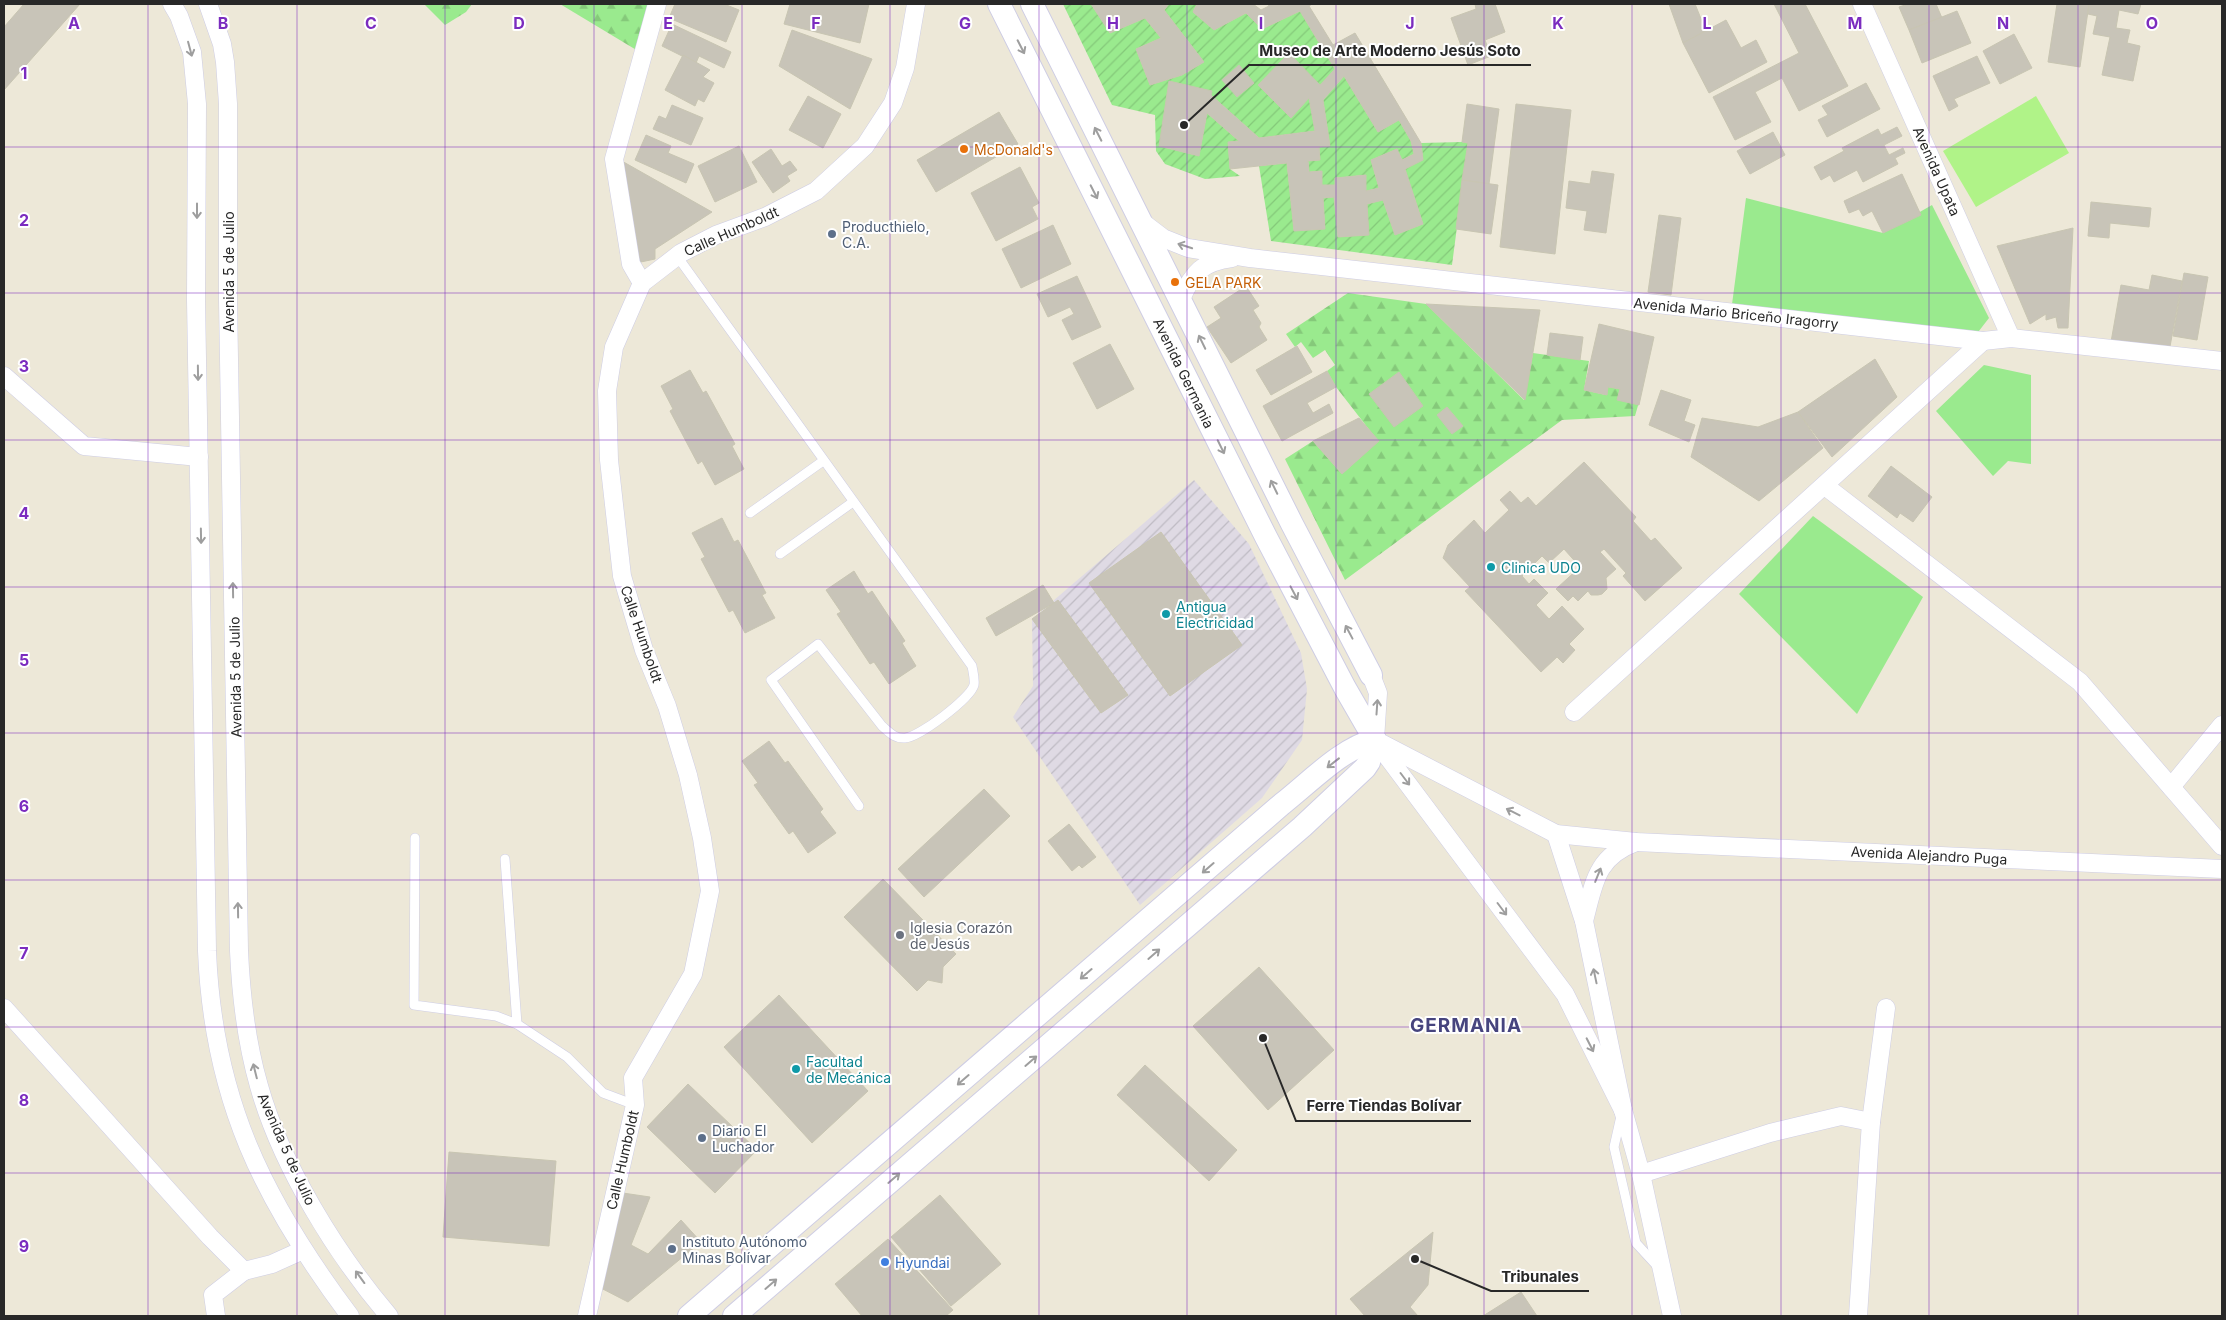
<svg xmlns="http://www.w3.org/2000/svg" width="2226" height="1320" viewBox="0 0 2226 1320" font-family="Inter,sans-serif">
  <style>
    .industrial { fill: url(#industrial-furrows) }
    .grass { fill: #9aea8e }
    .forest { fill: url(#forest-firs) }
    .garden { fill: url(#garden-furrows) }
    .pitch { fill: #b0f388 }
    .building { fill: #c8c4b8; stroke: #c8c5b2; fill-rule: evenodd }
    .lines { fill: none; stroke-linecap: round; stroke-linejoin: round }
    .service-casing { stroke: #cecde4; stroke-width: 10 }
    .minor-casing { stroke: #cecde4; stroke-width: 19 }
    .tertiary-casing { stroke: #cecde4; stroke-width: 24 }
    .service { stroke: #fff; stroke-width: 9 }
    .minor { stroke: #fff; stroke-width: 18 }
    .tertiary { stroke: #fff; stroke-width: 22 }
    .oneway { stroke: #9e9e9e }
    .grid { fill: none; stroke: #7b2cbf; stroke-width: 1; stroke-opacity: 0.55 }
    .food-dot { fill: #e8710a; stroke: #fff; stroke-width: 2 }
    .service-dot { fill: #5c6f8a; stroke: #fff; stroke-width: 2 }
    .culture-dot { fill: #0f9aa8; stroke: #fff; stroke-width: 2 }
    .worship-dot { fill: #6b7280; stroke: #fff; stroke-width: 2 }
    .shop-dot { fill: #3f7fe0; stroke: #fff; stroke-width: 2 }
    .labels { text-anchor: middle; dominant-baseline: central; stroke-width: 4; stroke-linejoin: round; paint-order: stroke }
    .food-label { font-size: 14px; fill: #c56008; stroke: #fff; text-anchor: start }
    .street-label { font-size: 14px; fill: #282828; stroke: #fff }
    .service-label { font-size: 14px; fill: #4e5e75; stroke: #fff; text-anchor: start }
    .culture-label { font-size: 14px; fill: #0d838f; stroke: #fff; text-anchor: start }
    .worship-label { font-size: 14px; fill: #5b616d; stroke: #fff; text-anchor: start }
    .shop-label { font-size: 14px; fill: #366cbe; stroke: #fff; text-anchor: start }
    .district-label { font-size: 19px; font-weight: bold; letter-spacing: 1px; fill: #46447e; stroke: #fff }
    .grid-label { font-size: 16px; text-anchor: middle; font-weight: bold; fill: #7b2cbf; stroke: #fff; stroke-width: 4; stroke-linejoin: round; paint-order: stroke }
    .leader { fill: none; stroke: #282828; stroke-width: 2 }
    .callout-dot { fill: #282828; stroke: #fff; stroke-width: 2 }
    .callout-label { font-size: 15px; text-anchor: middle; font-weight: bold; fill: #282828; stroke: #fff; stroke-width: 4; stroke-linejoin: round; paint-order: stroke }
  </style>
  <defs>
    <pattern id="industrial-furrows" width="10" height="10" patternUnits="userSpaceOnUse" patternTransform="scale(1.25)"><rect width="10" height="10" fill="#dfdae4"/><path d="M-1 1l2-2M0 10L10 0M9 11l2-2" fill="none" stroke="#bfbbc4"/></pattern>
    <pattern id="forest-firs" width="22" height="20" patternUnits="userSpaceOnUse" patternTransform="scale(1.25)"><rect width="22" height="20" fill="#9aea8e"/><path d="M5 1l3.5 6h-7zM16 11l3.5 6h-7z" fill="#85c97a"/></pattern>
    <pattern id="garden-furrows" width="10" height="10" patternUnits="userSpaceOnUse" patternTransform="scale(1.25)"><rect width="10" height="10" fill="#9aea8e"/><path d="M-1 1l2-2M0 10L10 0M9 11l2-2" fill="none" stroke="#85c97a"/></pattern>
  </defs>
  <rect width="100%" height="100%" fill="#ede8d8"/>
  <polygon class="industrial" points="1194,480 1249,544 1301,653 1307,689 1302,740 1262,798 1140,905 1013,717 1033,686 1032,619"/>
  <g class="grass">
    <polygon points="1746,198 1883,233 1932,205 1989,318 1975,336 1731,312"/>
    <polygon points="1984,365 2031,375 2031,464 2008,461 1993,476 1936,411"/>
    <polygon points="1813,516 1923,597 1857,714 1739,594"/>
  </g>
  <g class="forest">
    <polygon points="424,4 472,4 466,12 445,25"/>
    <polygon points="560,4 657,4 643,54"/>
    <polygon points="1348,293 1426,304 1524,400 1533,353 1589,361 1584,390 1606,395 1608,387 1620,389 1618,400 1639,402 1635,416 1562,420 1345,580 1285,459 1313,441 1342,474 1378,441 1336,387 1327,371 1335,365 1325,350 1313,358 1301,342 1295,347 1286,334"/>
  </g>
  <g class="garden">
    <polygon points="1063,4 1091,4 1110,33 1145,18 1161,38 1136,49 1150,85 1182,75 1204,62 1164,10 1169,4 1197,4 1193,12 1214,30 1246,13 1262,29 1300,11 1335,69 1291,118 1309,98 1315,131 1259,138 1211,95 1159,146 1199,156 1207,113 1239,141 1228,142 1230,169 1240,176 1205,179 1165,164 1156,151 1155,115 1112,105"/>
    <polygon points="1344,76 1378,132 1399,120 1411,141 1414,154 1402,160 1397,149 1371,160 1379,188 1366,191 1365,175 1335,178 1335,185 1322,185 1321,171 1309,172 1308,161 1320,160 1319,147 1330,146 1323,100"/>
    <polygon points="1462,142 1468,143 1452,265 1271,241 1259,166 1287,163 1294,231 1325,229 1323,198 1334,197 1338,237 1368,235 1367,204 1383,200 1395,235 1423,224 1405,169 1423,159 1421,143"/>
  </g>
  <polygon class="pitch" points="2036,96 2069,153 1976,207 1943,151"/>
  <g class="building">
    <polygon points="24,4 80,4 4,90 4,27"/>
    <polygon points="675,4 724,4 739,10 726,42 669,18"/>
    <polygon points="790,4 869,4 860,43 784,24"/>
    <polygon points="1091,4 1169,4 1164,10 1204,62 1182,75 1150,85 1136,49 1161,38 1145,18 1110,33"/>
    <path d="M1197,4H1253L1261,10L1269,6L1268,4H1312L1309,6L1333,45L1355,33L1421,143L1423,160L1405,169L1423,224L1395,235L1383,200L1367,204L1369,235L1338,237L1334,197L1323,198L1325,229L1294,231L1287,163L1230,169L1228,142L1239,141L1207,113L1199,156L1159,146L1169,81L1212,91L1211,95L1259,138L1315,131L1309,98L1291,118L1258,85L1289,53L1320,85L1335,69L1300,11L1262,29L1246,13L1214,30L1193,12ZM1344,76L1378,132L1399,120L1411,141L1414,154L1402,160L1397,149L1371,160L1379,188L1366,191V175L1335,178V185H1322V171L1309,172L1308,161L1320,160L1319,147L1330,146L1323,100Z"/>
    <polygon points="1475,4 1495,4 1505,32 1485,40 1491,56 1468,65 1451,18 1476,9"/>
    <polygon points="1669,4 1695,4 1706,31 1683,43"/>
    <polygon points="1774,4 1805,4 1848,86 1799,111 1782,78 1755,92 1771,122 1735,140 1713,97 1799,53"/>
    <polygon points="1908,4 1936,4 1942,18 1909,30 1899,7"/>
    <polygon points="2057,4 2089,4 2080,67 2048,62"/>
    <polygon points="2089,4 2141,4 2138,14 2119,10 2116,28 2130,30 2127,43 2140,46 2133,81 2102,75 2110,37 2093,34 2097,16 2088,14"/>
    <polygon points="1957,11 1971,43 1922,63 1909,30"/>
    <polygon points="1726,20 1741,48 1756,40 1767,62 1709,93 1683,43"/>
    <polygon points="672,24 731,52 724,68 699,56 696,63 662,46"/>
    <polygon points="792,30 872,59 850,109 779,66"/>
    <polygon points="2014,34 2032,68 2000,84 1983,51"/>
    <polygon points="683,55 710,70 703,77 714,83 704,102 698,99 695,106 665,90"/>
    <polygon points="1977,56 1990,83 1954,99 1958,106 1949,111 1933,76"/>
    <polygon points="1239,65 1254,83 1237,97 1222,80"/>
    <polygon points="1866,83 1880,109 1827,137 1818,120 1828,115 1822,106"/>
    <polygon points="808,96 841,114 823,148 789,130"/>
    <polygon points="1467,104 1499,109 1489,184 1462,180 1468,143 1462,142"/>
    <polygon points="1516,104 1571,110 1555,254 1500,247"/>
    <polygon points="672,105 703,118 691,145 653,129 659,116 666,119"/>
    <polygon points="999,112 1018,144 936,192 917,160"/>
    <polygon points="1897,127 1902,136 1884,145 1889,155 1903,148 1905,153 1895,158 1898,164 1863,182 1857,170 1834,182 1830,175 1821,180 1814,167 1844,151 1842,148 1878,129 1881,135"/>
    <polygon points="1773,132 1785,155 1750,174 1737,151"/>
    <polygon points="646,135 671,146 668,153 694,164 686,183 635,160"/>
    <polygon points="739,146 757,182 715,202 698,166"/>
    <polygon points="771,149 782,166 790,161 797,170 787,176 790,181 773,193 752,162"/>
    <polygon points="620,160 712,212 655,249 655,259 636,263"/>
    <polygon points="1020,167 1039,203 1032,207 1038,219 996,241 971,193"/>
    <polygon points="1592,171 1614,174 1606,233 1584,230 1587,211 1566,208 1569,181 1590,184"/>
    <polygon points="1902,174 1921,215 1883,233 1872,211 1863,216 1859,209 1849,213 1844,201"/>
    <polygon points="1462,180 1498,185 1491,234 1456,229"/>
    <polygon points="2091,202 2151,208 2149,227 2110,223 2109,238 2088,236"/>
    <polygon points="1659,215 1681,218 1671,295 1648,292"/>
    <polygon points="1053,225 1071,264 1021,288 1002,249"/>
    <polygon points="2073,228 2068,328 2058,328 2056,317 2046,320 2046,314 2030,324 1997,246"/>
    <polygon points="2184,273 2208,277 2197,340 2173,336"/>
    <polygon points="2152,275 2182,281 2169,352 2111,342 2121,285 2149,290"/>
    <polygon points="1077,276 1101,327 1072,340 1062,320 1074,314 1070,307 1048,317 1037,294"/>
    <polygon points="1246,286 1259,306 1253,310 1261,323 1259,327 1267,340 1231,363 1207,327 1221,318 1214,307"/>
    <polygon points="1426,304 1540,310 1525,400"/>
    <polygon points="1599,324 1654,337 1639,405 1617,400 1620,389 1608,387 1607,395 1584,390"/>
    <polygon points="1550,333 1583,337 1580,360 1547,355"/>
    <polygon points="1110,344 1134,389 1097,409 1073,363"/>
    <polygon points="1297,346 1312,372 1271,395 1256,370"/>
    <polygon points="1875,359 1897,397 1832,457 1798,412"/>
    <polygon points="690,370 703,393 706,391 735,444 732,446 744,469 715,485 702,461 698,464 670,411 673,409 661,386"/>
    <polygon points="1327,371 1336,387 1307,403 1313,413 1329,404 1333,413 1282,441 1263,406"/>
    <polygon points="1399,372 1423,406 1394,427 1369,394"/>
    <polygon points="1661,390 1691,400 1684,421 1695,425 1689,442 1649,425"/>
    <polygon points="1447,407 1463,426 1452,434 1437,415"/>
    <polygon points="1798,412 1823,448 1759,501 1691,457 1702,418 1758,427"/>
    <polygon points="1359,418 1379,441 1342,474 1313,441"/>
    <polygon points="1584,462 1636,517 1633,521 1651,541 1655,538 1682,568 1645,601 1623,576 1626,573 1604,549 1600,552 1616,569 1606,578 1607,589 1602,594 1598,595 1591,595 1588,591 1578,601 1573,596 1568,601 1556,589 1580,567 1564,549 1549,563 1542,556 1522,576 1529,584 1534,579 1548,593 1536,605 1549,619 1562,606 1584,629 1569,644 1575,650 1563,663 1557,657 1541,672 1465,591 1470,587 1443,558 1448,545 1474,520 1485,533 1509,510 1500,500 1510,491 1521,503 1528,497 1536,506"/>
    <polygon points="1891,466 1932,497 1913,522 1900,513 1897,518 1868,496"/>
    <polygon points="722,518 734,542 738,540 766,593 762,595 775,618 745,633 733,610 729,612 701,559 705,557 692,533"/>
    <polygon points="1161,532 1242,645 1170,696 1089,583"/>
    <polygon points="854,571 868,594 872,591 905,641 902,643 916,666 889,684 874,662 870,664 837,614 841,612 826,590"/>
    <polygon points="1043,585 1054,603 996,636 986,618"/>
    <polygon points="1058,600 1128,695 1101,713 1032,619"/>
    <polygon points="769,741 785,763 788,761 823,809 820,812 836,833 808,853 793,831 789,834 754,785 758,783 742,761"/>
    <polygon points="984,789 1010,816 924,897 898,869"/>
    <polygon points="1069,824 1096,857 1082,868 1079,865 1072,871 1048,841"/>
    <polygon points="883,879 956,954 943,967 942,983 928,980 917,991 844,917"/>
    <polygon points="1259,967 1334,1050 1268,1110 1193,1026"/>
    <polygon points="779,995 868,1091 812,1143 724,1047"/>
    <polygon points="1145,1065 1237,1150 1209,1181 1117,1095"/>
    <polygon points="688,1084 757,1150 715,1193 647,1127"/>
    <polygon points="449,1152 556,1161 549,1246 443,1237"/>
    <polygon points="616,1192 650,1197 631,1245 648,1254 681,1220 701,1242 628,1302 597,1286"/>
    <polygon points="940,1195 1001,1264 951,1306 891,1237"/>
    <polygon points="1433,1232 1428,1285 1410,1307 1418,1316 1365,1316 1350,1299"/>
    <polygon points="888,1239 953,1310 946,1316 862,1316 835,1284"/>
    <polygon points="1521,1292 1537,1316 1483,1316"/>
  </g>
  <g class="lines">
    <g class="service-casing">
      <g id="service">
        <path d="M677,256L972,666C973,672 975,679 974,685C970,699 919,737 905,738C895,739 889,732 882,726L818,644L771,680L859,806"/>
        <polyline points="750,513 823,461"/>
        <polyline points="780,554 853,502"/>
        <polyline points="415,838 414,1005 496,1016 517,1024 567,1057 603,1093 635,1105"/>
        <polyline points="505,859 517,1024"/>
        <polyline points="1621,1116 1614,1147 1636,1243 1659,1268"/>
      </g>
    </g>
    <g class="minor-casing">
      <g id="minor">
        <path d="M172,4L179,16L192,52L197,104L196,300L207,951C213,1099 263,1200 350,1316"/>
        <path d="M208,4L222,44L225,62L228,104V300L239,951C241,996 246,1041 259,1086C281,1165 336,1254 389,1316"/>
        <polyline points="1862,4 2011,338"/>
        <polyline points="1142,222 1163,238 1188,248 1250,258 1983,341 2011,338 2222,361"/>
        <polyline points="642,283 631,264 614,159 657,4"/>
        <path d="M1181,299C1193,272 1202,262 1232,258"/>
        <polyline points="4,376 84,446 199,457"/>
        <polyline points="1825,486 2080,682 2222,846"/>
        <polyline points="1371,675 1378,693 1375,740 1565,994 1623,1110"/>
        <polyline points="1574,712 1983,341"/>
        <polyline points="1375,740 1556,834 1636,842 2222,869"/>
        <polyline points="2171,787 2222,725"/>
        <polyline points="1556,834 1584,921 1623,1110 1641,1174 1672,1316"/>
        <path d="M1584,921C1594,884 1595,857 1636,842"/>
        <polyline points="4,1008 210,1237 244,1271 272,1264 303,1250"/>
        <polyline points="1641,1174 1770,1133 1841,1116 1871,1122"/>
        <polyline points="216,1316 213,1295 244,1271"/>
        <polyline points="587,1316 635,1105 633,1078 693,974 710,891 702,838 688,775 667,706 644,650 622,576 609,460 607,391 614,347 642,283 681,253 716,235 765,217 816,191 865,146 893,103 905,68 916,4"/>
        <polyline points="1858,1316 1871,1122 1886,1008"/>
      </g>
    </g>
    <g class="tertiary-casing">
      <g id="tertiary">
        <polyline points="999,4 1266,537 1345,688 1375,740"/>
        <polyline points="1032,4 1292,524 1371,675"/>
        <path d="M689,1316L1282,804C1309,783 1342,748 1375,740"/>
        <polyline points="734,1316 1302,827 1365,768 1369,762 1375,740"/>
      </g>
    </g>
    <use href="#service" class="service"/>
    <use href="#minor" class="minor"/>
    <use href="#tertiary" class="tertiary"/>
  </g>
  <defs><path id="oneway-shaft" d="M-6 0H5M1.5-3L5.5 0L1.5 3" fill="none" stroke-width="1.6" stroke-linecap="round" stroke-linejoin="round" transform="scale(1.25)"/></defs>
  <g class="oneway">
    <use href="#oneway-shaft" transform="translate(1021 47) rotate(63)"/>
    <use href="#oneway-shaft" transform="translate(190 49) rotate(75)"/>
    <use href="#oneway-shaft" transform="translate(1098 134) rotate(-117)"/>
    <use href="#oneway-shaft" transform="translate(1094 192) rotate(63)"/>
    <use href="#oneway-shaft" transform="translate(197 211) rotate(90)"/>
    <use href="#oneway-shaft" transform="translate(1185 246) rotate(-162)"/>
    <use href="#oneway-shaft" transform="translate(1202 342) rotate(-116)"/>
    <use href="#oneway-shaft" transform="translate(198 373) rotate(89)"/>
    <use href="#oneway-shaft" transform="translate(1221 447) rotate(64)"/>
    <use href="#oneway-shaft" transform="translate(1274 487) rotate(-116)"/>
    <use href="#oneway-shaft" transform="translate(201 536) rotate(89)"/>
    <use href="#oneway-shaft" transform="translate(233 590) rotate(-91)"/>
    <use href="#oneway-shaft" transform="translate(1294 593) rotate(62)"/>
    <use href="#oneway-shaft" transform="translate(1349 632) rotate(-118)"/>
    <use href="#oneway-shaft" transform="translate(1377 707) rotate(-86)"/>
    <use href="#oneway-shaft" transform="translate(1333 763) rotate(142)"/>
    <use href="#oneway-shaft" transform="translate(1405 779) rotate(53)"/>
    <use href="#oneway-shaft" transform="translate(1513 812) rotate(-153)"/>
    <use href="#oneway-shaft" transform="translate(1208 868) rotate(139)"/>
    <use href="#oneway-shaft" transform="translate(1598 875) rotate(-68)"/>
    <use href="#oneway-shaft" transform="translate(1502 909) rotate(53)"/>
    <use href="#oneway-shaft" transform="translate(238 910) rotate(-91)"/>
    <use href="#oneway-shaft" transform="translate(1154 954) rotate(-41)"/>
    <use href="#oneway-shaft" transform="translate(1086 974) rotate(139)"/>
    <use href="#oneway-shaft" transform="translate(1595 976) rotate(-102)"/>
    <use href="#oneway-shaft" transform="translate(1590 1045) rotate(63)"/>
    <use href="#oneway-shaft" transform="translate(1031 1061) rotate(-41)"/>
    <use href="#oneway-shaft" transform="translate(255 1071) rotate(-104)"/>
    <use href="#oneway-shaft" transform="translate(963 1080) rotate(139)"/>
    <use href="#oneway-shaft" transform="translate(894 1178) rotate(-41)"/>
    <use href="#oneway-shaft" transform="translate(360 1277) rotate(-126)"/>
    <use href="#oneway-shaft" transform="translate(771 1284) rotate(-41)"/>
  </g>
  <path class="grid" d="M148,4V1316M297,4V1316M445,4V1316M594,4V1316M742,4V1316M890,4V1316M1039,4V1316M1187,4V1316M1336,4V1316M1484,4V1316M1632,4V1316M1781,4V1316M1929,4V1316M2078,4V1316M4,147H2222M4,293H2222M4,440H2222M4,587H2222M4,733H2222M4,880H2222M4,1027H2222M4,1173H2222"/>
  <g class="food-dot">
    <circle cx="964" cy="149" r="5"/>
    <circle cx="1175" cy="282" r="5"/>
  </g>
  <g class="service-dot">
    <circle cx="832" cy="234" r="5"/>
    <circle cx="702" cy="1138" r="5"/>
    <circle cx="672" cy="1249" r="5"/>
  </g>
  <g class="culture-dot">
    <circle cx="1491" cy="567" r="5"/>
    <circle cx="1166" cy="614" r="5"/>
    <circle cx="796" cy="1069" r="5"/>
  </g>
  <circle class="worship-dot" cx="900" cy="935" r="5"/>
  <circle class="shop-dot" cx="885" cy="1262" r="5"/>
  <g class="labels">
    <g class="food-label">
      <text x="974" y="149">McDonald's</text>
      <text x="1185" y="282">GELA PARK</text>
    </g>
    <g class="street-label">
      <text transform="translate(1937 171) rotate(66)">Avenida Upata</text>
      <text transform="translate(731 231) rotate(-24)">Calle Humboldt</text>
      <text transform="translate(228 272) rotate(-90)">Avenida 5 de Julio</text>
      <text transform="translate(1736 313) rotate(6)">Avenida Mario Briceño Iragorry</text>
      <text transform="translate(1184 373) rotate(64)">Avenida Germania</text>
      <text transform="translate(642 634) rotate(71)">Calle Humboldt</text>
      <text transform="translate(235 677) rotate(-91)">Avenida 5 de Julio</text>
      <text transform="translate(1929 855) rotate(3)">Avenida Alejandro Puga</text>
      <text transform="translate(287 1149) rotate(66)">Avenida 5 de Julio</text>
      <text transform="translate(622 1160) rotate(-77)">Calle Humboldt</text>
    </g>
    <g class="service-label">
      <text x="842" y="226">Producthielo,<tspan x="842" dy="16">C.A.</tspan></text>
      <text x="712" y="1130">Diario El<tspan x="712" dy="16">Luchador</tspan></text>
      <text x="682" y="1241">Instituto Autónomo<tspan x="682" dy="16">Minas Bolívar</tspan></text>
    </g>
    <g class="culture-label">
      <text x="1501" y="567">Clinica UDO</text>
      <text x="1176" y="606">Antigua<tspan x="1176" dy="16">Electricidad</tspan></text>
      <text x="806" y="1061">Facultad<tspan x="806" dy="16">de Mecánica</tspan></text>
    </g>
    <g class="worship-label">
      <text x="910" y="927">Iglesia Corazón<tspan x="910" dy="16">de Jesús</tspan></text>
    </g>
    <g class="shop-label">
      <text x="895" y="1262">Hyundai</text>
    </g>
    <g class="district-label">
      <text x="1466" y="1025">GERMANIA</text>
    </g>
  </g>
  <g class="grid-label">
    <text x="74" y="29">A</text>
    <text x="223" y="29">B</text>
    <text x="371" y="29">C</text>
    <text x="519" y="29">D</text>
    <text x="668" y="29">E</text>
    <text x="816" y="29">F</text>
    <text x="965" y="29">G</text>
    <text x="1113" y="29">H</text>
    <text x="1261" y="29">I</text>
    <text x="1410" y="29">J</text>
    <text x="1558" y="29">K</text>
    <text x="1707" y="29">L</text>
    <text x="1855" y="29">M</text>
    <text x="2003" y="29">N</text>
    <text x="2152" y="29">O</text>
    <text x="24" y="79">1</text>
    <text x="24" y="226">2</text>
    <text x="24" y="372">3</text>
    <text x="24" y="519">4</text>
    <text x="24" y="666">5</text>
    <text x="24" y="812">6</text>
    <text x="24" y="959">7</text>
    <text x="24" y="1106">8</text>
    <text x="24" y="1252">9</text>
  </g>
  <path class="leader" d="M1184 125L1249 65H1531M1263 1038L1296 1121H1471M1415 1259L1491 1291H1589"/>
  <g class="callout-dot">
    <circle cx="1184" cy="125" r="5"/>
    <circle cx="1263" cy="1038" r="5"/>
    <circle cx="1415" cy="1259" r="5"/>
  </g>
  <g class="callout-label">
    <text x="1390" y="56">Museo de Arte Moderno Jesús Soto</text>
    <text x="1384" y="1111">Ferre Tiendas Bolívar</text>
    <text x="1540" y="1282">Tribunales</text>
  </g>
  <rect width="2226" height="1320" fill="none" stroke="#282828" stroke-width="10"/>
</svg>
